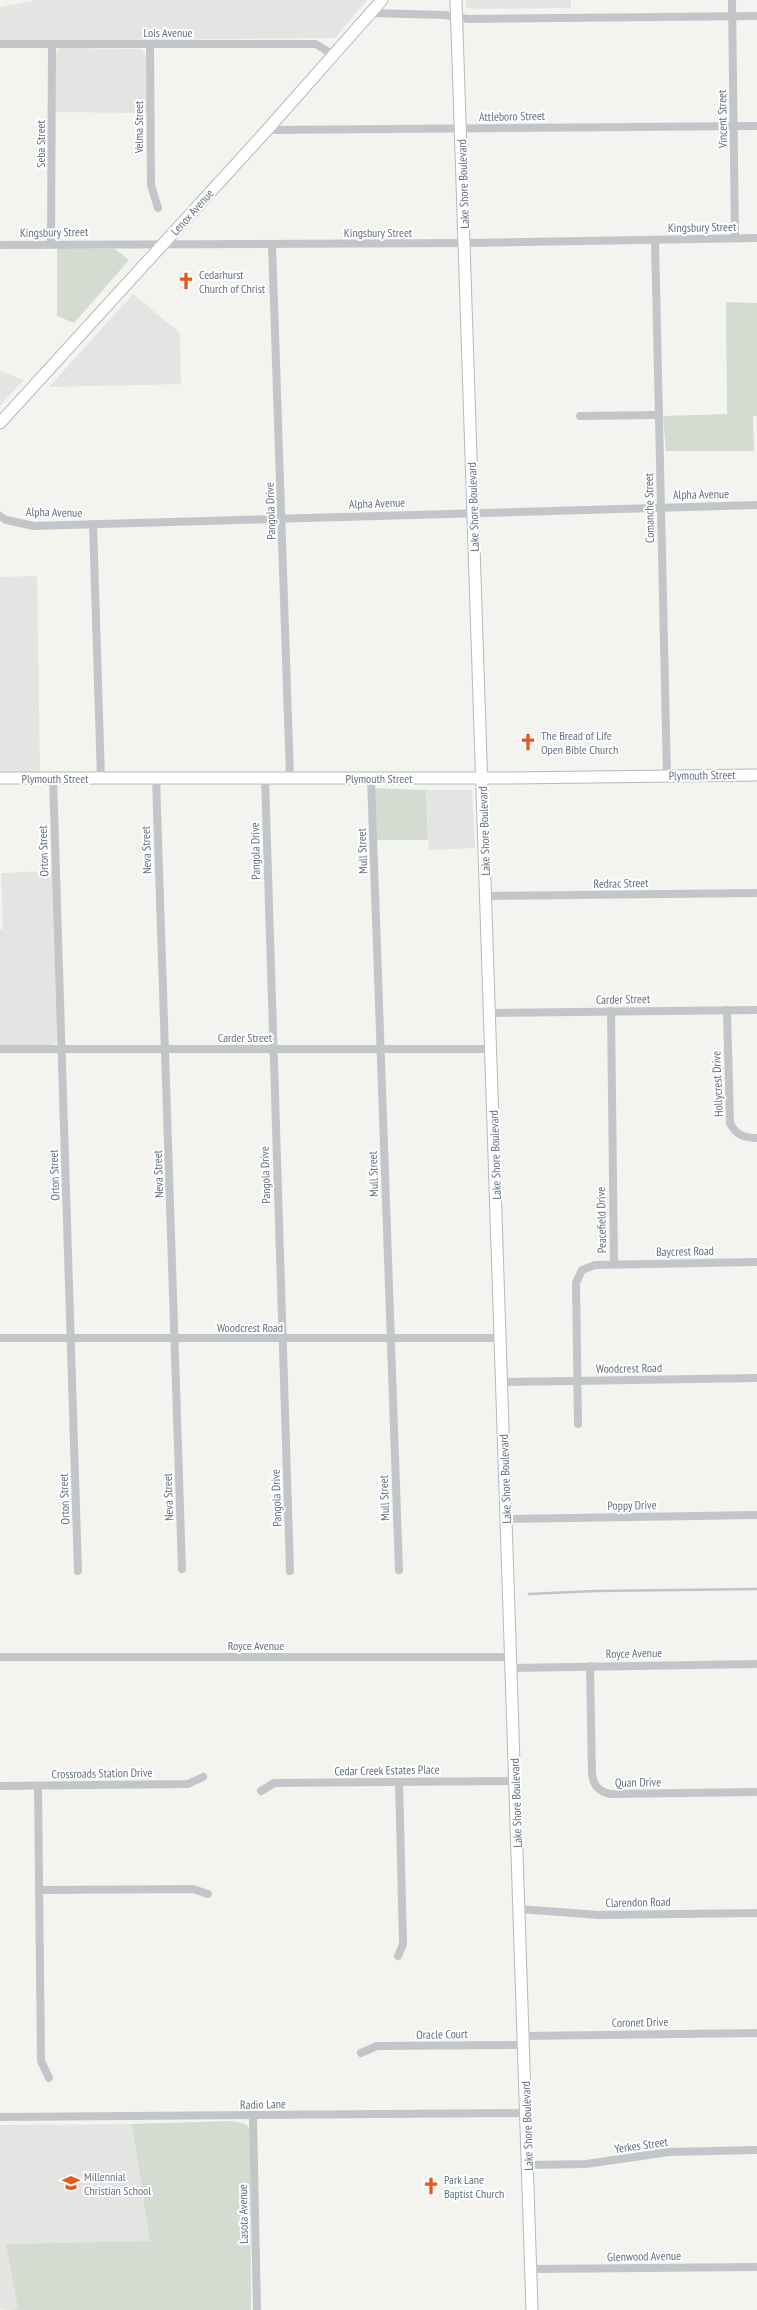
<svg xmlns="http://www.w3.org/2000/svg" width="757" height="2310" viewBox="0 0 757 2310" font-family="'PT Sans Narrow',sans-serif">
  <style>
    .built { fill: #e4e5e3 }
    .green { fill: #d4dbd0 }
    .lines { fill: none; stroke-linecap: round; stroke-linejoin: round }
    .stream { stroke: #bbc6cb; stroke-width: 2.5 }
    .secondary-casing { stroke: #b5b9bd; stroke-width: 13 }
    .street { stroke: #c3c6c9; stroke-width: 8 }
    .secondary { stroke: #fff; stroke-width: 11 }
    .labels { text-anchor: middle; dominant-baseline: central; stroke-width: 4; stroke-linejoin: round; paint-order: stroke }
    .street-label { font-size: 12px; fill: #627181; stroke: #fff }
    .poi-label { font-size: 12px; fill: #627181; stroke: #fff; text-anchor: start }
  </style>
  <rect width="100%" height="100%" fill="#f3f4ef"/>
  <g class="built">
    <polygon points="37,0 367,0 335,38 0,41 0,7"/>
    <polygon points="466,0 571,0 571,8 477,9 466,7"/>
    <polygon points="60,48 141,49 147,57 147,113 55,112 55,54"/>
    <polygon points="133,294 180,333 181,384 49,387"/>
    <polygon points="0,371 24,380 0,406"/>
    <polygon points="37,576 40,773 0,773 0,577"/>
    <polygon points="426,790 472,790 475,848 429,850"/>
    <polygon points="52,871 58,1038 56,1043 51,1045 0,1046 0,929 3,929 1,873"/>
    <polygon points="132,2124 151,2241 7,2244 18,2309 0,2309 0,2125"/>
  </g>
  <g class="green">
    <polygon points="57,248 115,249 129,260 74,323 57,316"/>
    <polygon points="726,302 757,303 757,416 753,416 754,451 666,451 663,416 727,414"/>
    <polygon points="375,788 426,790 428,840 377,840"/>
    <polygon points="232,2121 246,2124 250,2129 251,2310 0,2310 18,2309 6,2244 150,2241 132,2124"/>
  </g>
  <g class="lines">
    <polyline class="stream" points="529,1594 595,1591 757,1589"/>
    <g class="secondary-casing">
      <g id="secondary">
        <polyline points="456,0 532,2310"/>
        <polyline points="0,423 267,130 382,0"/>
        <polyline points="0,778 510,778 757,775"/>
      </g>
    </g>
    <g class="street">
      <polyline points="732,0 735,238"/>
      <polyline points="370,13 445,15 468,19 757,16"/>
      <polyline points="0,44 316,44 333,55"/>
      <polyline points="150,44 151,185 158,208"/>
      <polyline points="267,130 757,126"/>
      <polyline points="655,240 667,776"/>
      <polyline points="51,244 52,44"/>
      <polyline points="272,244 290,778"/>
      <polyline points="0,245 470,243 757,238"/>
      <polyline points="580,416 659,415"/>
      <polyline points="0,516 6,520 34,526 757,505"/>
      <polyline points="93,524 101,778"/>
      <polyline points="53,778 78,1571"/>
      <polyline points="156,778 182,1569"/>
      <polyline points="265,778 290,1571"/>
      <polyline points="371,778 399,1570"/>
      <polyline points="486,896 757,893"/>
      <path d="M727,1010L730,1123C736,1135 744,1138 757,1138"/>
      <polyline points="611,1011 614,1264"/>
      <polyline points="490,1013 757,1010"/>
      <polyline points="0,1049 491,1049"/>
      <polyline points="0,1338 501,1338"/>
      <polyline points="502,1382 757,1378"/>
      <polyline points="578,1424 576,1283 582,1270 595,1265 757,1262"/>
      <polyline points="507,1519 757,1515"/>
      <polyline points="0,1657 511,1657"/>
      <path d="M590,1666L592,1773C593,1785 598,1791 610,1794L757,1792"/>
      <polyline points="512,1668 757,1664"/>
      <polyline points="0,1786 188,1784 203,1777"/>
      <polyline points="38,1786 41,2061 49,2078"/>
      <polyline points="261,1791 274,1783 515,1781"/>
      <polyline points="39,1890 193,1889 208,1894"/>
      <polyline points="519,1909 599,1915 757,1913"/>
      <polyline points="398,1956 403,1944 399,1782"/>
      <polyline points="524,2036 757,2033"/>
      <polyline points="361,2053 377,2046 524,2045"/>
      <polyline points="0,2117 526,2113"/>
      <polyline points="253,2117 257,2310"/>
      <polyline points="528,2165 586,2164 669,2152 757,2150"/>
      <polyline points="531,2269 757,2267"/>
    </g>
    <use href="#secondary" class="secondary"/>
  </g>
  <defs>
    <g id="church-bare" transform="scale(1.38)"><path d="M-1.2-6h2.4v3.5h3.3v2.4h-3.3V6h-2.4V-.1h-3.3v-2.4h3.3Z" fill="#e6571c" stroke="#fff" stroke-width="2.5" paint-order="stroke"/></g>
    <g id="school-bare" transform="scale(1.38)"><path d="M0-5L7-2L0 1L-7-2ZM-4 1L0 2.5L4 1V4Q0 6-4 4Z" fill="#e6571c" stroke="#fff" stroke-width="2.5" paint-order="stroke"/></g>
  </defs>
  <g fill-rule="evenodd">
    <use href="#church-bare" x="186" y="281"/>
    <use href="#church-bare" x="528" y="742"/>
    <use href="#school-bare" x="71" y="2183"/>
    <use href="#church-bare" x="431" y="2186"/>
  </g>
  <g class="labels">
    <g class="street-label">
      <text x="168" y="32">Lois Avenue</text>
      <text transform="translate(512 116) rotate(-1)">Attleboro Street</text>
      <text transform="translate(722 119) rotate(-91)">Vincent Street</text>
      <text transform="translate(138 127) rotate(-90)">Velma Street</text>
      <text transform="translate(40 144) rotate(-90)">Seba Street</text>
      <text transform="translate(463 184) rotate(-92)">Lake Shore Boulevard</text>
      <text transform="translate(192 212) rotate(-48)">Lenox Avenue</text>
      <text transform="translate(702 227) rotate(-1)">Kingsbury Street</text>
      <text transform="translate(54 232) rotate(-1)">Kingsbury Street</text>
      <text x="378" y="232">Kingsbury Street</text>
      <text transform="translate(701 494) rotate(-1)">Alpha Avenue</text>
      <text transform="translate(377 503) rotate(-2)">Alpha Avenue</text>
      <text transform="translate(473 507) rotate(-92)">Lake Shore Boulevard</text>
      <text transform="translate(649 508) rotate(-91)">Comanche Street</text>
      <text transform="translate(270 511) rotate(-92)">Pangola Drive</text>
      <text transform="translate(54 512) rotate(1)">Alpha Avenue</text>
      <text transform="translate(702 775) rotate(-1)">Plymouth Street</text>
      <text x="55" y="778">Plymouth Street</text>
      <text x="379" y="778">Plymouth Street</text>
      <text transform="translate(484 831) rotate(-92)">Lake Shore Boulevard</text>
      <text transform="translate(146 850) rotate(-92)">Neva Street</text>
      <text transform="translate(43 851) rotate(-92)">Orton Street</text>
      <text transform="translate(255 851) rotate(-91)">Pangola Drive</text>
      <text transform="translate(362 851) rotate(-92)">Mull Street</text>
      <text transform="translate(621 883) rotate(-1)">Redrac Street</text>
      <text transform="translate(623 999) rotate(-1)">Carder Street</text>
      <text x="245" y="1037">Carder Street</text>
      <text transform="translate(717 1084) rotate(-92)">Hollycrest Drive</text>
      <text transform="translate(495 1155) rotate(-92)">Lake Shore Boulevard</text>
      <text transform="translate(158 1174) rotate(-92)">Neva Street</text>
      <text transform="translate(373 1174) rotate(-92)">Mull Street</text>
      <text transform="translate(54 1175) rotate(-92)">Orton Street</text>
      <text transform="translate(265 1175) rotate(-92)">Pangola Drive</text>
      <text transform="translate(601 1220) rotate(-91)">Peacefield Drive</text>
      <text transform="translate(685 1251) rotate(-1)">Baycrest Road</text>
      <text x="250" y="1327">Woodcrest Road</text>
      <text transform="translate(629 1368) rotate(-1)">Woodcrest Road</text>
      <text transform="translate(505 1479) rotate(-92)">Lake Shore Boulevard</text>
      <text transform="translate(168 1497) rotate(-92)">Neva Street</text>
      <text transform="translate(276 1498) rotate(-92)">Pangola Drive</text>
      <text transform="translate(384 1498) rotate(-92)">Mull Street</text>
      <text transform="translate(64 1499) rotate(-92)">Orton Street</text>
      <text transform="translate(632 1505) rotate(-1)">Poppy Drive</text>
      <text x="256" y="1645">Royce Avenue</text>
      <text transform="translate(634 1653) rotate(-1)">Royce Avenue</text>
      <text transform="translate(387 1770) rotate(-1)">Cedar Creek Estates Place</text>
      <text transform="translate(102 1773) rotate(-1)">Crossroads Station Drive</text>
      <text transform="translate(638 1782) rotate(-1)">Quan Drive</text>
      <text transform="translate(516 1803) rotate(-92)">Lake Shore Boulevard</text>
      <text transform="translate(638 1902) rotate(-1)">Clarendon Road</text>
      <text transform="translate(640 2022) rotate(-1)">Coronet Drive</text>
      <text transform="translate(442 2034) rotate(-1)">Oracle Court</text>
      <text transform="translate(263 2104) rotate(-1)">Radio Lane</text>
      <text transform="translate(527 2126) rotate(-92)">Lake Shore Boulevard</text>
      <text transform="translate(641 2145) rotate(-8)">Yerkes Street</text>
      <text transform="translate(243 2214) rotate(-91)">Lasota Avenue</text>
      <text transform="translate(644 2256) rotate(-1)">Glenwood Avenue</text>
    </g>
    <g class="poi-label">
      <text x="199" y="274">Cedarhurst<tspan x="199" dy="14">Church of Christ</tspan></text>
      <text x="541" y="735">The Bread of Life<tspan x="541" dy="14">Open Bible Church</tspan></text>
      <text x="84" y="2176">Millennial<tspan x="84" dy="14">Christian School</tspan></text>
      <text x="444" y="2179">Park Lane<tspan x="444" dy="14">Baptist Church</tspan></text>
    </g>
  </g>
</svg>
